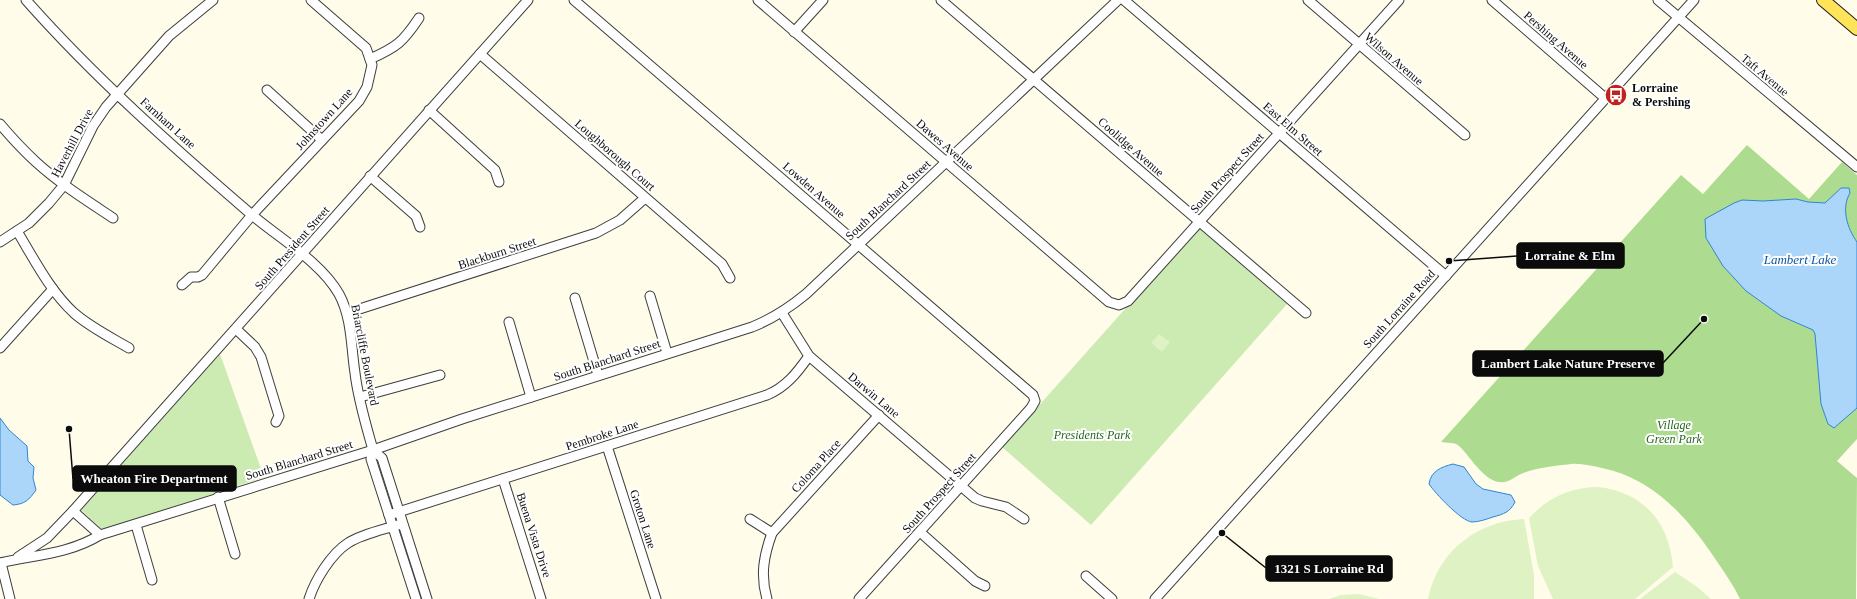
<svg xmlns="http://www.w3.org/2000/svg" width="1857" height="599" viewBox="0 0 1857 599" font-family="'Times New Roman',serif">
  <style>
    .green { fill: #cbebb2 }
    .forest { fill: #addc90 }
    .pitch { fill: #def2c4 }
    .water { fill: #abd6f9; stroke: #2e86d4 }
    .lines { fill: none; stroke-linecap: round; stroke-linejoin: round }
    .minor-casing { stroke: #3e3e3e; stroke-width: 11 }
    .major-casing { stroke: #1c1c1c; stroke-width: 14 }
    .minor { stroke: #fff; stroke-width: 9 }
    .major { stroke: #ffe359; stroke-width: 12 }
    .labels { text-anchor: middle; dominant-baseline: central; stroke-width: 4; stroke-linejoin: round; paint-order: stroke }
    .street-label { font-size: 12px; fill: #0b0b0b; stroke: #fff }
    .poi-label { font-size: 12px; font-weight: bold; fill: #0b0b0b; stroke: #fff; text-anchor: start }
    .park-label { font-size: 12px; font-style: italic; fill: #236619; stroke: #fff }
    .water-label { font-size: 13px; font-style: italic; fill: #0f57a3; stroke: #fff }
    .leader { fill: none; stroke: #0b0b0b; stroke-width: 1.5 }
    .callout-dot { fill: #0b0b0b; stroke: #fff; stroke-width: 1.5 }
    .callout { fill: #0b0b0b; stroke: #0b0b0b; stroke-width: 1.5 }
    .callout-label { font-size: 13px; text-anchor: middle; font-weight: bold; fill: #fff }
  </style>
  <rect width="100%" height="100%" fill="#fffce9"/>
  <g class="green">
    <polygon points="1199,226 1287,304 1091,525 1002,447"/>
    <polygon points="220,354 264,477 103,530 81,510"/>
  </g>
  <path class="forest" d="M1747,145L1809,199L1842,162L1857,175V439L1837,461L1857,478L1856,599H1740C1734,586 1726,575 1718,563C1689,519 1655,479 1602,468C1592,466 1581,463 1571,464C1555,466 1537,467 1521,474C1514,477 1507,484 1499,482C1483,480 1470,456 1459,446C1455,442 1447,443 1441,442L1681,175L1703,194Z"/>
  <g class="pitch">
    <polygon points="1159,334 1170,342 1162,352 1151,343"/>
    <path d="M1599,487C1644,493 1669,522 1673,567L1635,599H1553L1538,566L1529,518C1549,497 1570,487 1599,487Z"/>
    <path d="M1524,519L1534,575V599H1428C1437,552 1477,521 1524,519Z"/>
    <polygon points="1675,572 1696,586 1711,599 1640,599"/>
    <polygon points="1359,594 1379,599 1329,599 1341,595"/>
  </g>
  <g class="water">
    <path d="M1841,188H1849L1850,193C1841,208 1847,228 1857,242V408L1834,428L1828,424L1821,404L1815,334L1813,330L1781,316L1746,291L1723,266L1706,238L1705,219L1734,203L1742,200L1763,201L1796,199L1808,202L1825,203Z"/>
    <path d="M0,418L9,430L27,446L28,461L34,467L33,478L36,490C29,500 25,504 13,505L0,495Z"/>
    <path d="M1453,464L1464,467L1476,484L1483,489L1511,495L1515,502C1510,512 1504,514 1493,517C1487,519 1479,522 1472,522C1461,521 1435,493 1429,484C1431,471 1441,467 1453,464Z"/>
  </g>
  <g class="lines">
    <g class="minor-casing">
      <g id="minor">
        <path d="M26,0C95,78 173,147 252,215C279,238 321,262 339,294C352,318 351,347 355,373C358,399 366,425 373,450L371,459L416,599"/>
        <polyline points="574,0 1033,395 1035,401 1031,408 859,599"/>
        <polyline points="758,0 1109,302 1119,305 1128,301 1399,0"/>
        <polyline points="941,0 1306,313"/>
        <polyline points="1124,0 1446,276"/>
        <polyline points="1308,0 1465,135"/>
        <polyline points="1492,0 1605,98"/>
        <polyline points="1658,0 1857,167"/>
        <polyline points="794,32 823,0"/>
        <polyline points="480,54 722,264 730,278"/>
        <path d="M370,59C397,47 403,42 419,18"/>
        <polyline points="267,90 322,140"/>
        <polyline points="429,110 495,170 499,182"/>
        <path d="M0,124C11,137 23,150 36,162C59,183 86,200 113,218"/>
        <polyline points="370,176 416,216 420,227"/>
        <path d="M17,231C34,259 50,291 74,313C90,327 110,337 129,348"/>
        <polyline points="0,242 29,223 49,203 64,185 93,126 106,107 169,36 213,0"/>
        <polyline points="182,285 191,277 198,277 202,275 252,215 359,101 367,87 372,65 366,48 311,0"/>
        <polyline points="650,296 667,353"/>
        <polyline points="575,298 598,375"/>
        <polyline points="347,313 596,233 620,220 645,198"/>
        <polyline points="782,313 809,356 961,486 975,498 982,501 1006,507 1024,519"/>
        <polyline points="509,322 531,397"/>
        <polyline points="236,329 255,347 261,357 279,416 276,422"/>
        <polyline points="0,348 53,289"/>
        <polyline points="360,397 440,375"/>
        <polyline points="607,446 656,599"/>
        <polyline points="373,450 382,458 427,599"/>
        <polyline points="503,479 541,599"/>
        <polyline points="218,497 235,554"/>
        <polyline points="73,511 100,535"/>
        <path d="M389,515L767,395C786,387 797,373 809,356"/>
        <polyline points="750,519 772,533"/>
        <polyline points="136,525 152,580"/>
        <polyline points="920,532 975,581 985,586"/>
        <polyline points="18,557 47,538 73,511 528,0"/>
        <path d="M0,563C34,555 69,554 100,535L373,450L462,419L752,327C772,319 789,308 806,294L1118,0"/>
        <polyline points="1,563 10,599"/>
        <polyline points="1086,576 1112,599"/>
        <path d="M309,599C315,580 331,554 348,543C362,534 382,530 398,525"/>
        <path d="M767,599C760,575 764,555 772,533L879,415"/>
        <polyline points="1155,599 1694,0"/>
      </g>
    </g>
    <g class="major-casing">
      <polyline id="major" points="1823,0 1857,29"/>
    </g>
    <use href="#minor" class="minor"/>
    <use href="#major" class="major"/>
  </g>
  <defs>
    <g id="bus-disc" transform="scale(1.15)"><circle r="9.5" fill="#c2211d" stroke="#fff"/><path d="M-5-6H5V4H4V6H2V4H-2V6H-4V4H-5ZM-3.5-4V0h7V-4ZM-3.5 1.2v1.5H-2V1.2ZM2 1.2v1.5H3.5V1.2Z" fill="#fff"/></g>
  </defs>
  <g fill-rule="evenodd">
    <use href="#bus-disc" x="1616" y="95"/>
  </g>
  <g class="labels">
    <g class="street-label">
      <text transform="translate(1556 40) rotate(41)">Pershing Avenue</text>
      <text transform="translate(1394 59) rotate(41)">Wilson Avenue</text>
      <text transform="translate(1765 75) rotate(40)">Taft Avenue</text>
      <text transform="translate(324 119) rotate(-48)">Johnstown Lane</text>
      <text transform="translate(168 123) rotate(42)">Farnham Lane</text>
      <text transform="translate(1293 129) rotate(41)">East Elm Street</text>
      <text transform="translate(72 143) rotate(-62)">Haverhill Drive</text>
      <text transform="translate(945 145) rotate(41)">Dawes Avenue</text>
      <text transform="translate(1131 147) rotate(41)">Coolidge Avenue</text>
      <text transform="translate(615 155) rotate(41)">Loughborough Court</text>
      <text transform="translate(1227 173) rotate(-48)">South Prospect Street</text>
      <text transform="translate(814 190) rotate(41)">Lowden Avenue</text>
      <text transform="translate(888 200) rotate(-43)">South Blanchard Street</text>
      <text transform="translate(292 248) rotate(-49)">South President Street</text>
      <text transform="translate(497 253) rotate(-18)">Blackburn Street</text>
      <text transform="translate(1399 309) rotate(-48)">South Lorraine Road</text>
      <text transform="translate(365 355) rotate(79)">Briarcliffe Boulevard</text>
      <text transform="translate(607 360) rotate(-18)">South Blanchard Street</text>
      <text transform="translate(874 395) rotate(40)">Darwin Lane</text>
      <text transform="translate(602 435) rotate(-18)">Pembroke Lane</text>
      <text transform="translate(299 460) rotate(-17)">South Blanchard Street</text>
      <text transform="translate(816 466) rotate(-48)">Coloma Place</text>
      <text transform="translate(939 493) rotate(-48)">South Prospect Street</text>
      <text transform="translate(643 519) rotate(72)">Groton Lane</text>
      <text transform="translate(534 535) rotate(72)">Buena Vista Drive</text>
    </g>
    <g class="poi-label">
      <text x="1632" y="88">Lorraine<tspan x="1632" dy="14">&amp; Pershing</tspan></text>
    </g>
    <g class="park-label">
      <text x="1674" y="425">Village<tspan x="1674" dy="14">Green Park</tspan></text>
      <text x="1092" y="435">Presidents Park</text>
    </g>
    <g class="water-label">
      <text x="1800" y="259">Lambert Lake</text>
    </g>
  </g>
  <path class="leader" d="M1449 261L1517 256M1704 319L1663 363M69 429L73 479M1222 533L1266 568"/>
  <g class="callout-dot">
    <circle cx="1449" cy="261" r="4"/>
    <circle cx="1704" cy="319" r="4"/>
    <circle cx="69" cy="429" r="4"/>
    <circle cx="1222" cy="533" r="4"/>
  </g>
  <g class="callout">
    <rect x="1517" y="243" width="107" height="25" rx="4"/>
    <rect x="1473" y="351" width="190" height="25" rx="4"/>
    <rect x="73" y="466" width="163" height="25" rx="4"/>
    <rect x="1266" y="556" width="126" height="25" rx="4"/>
  </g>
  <g class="callout-label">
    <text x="1570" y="260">Lorraine &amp; Elm</text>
    <text x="1568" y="368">Lambert Lake Nature Preserve</text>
    <text x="154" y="483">Wheaton Fire Department</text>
    <text x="1329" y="573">1321 S Lorraine Rd</text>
  </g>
</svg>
